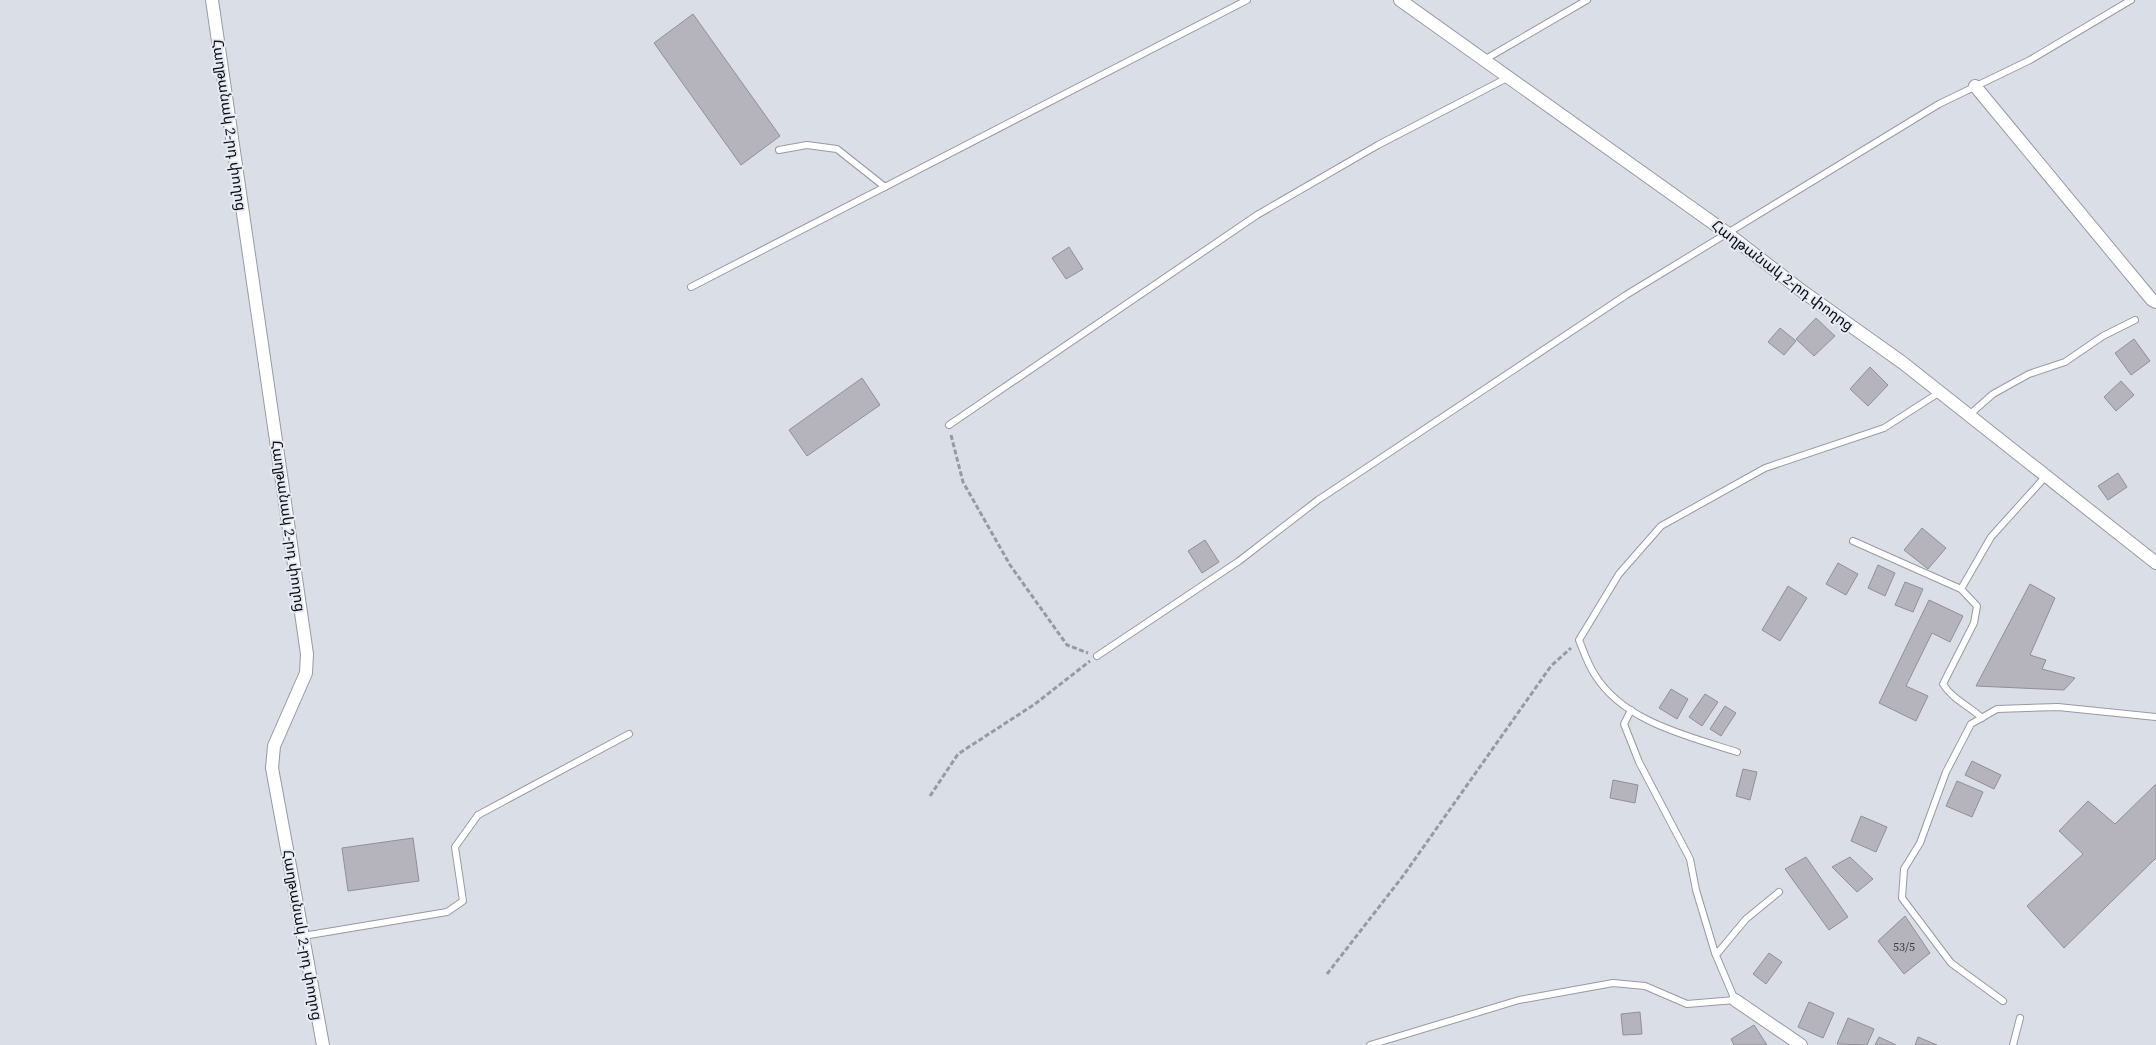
<svg xmlns="http://www.w3.org/2000/svg" width="2156" height="1045" viewBox="0 0 2156 1045" font-family="'Source Serif 4','Noto Sans Armenian',serif">
  <style>
    .building { fill: #b5b3bc; stroke: #918f98 }
    .lines { fill: none; stroke-linecap: round; stroke-linejoin: round }
    .lane-casing { stroke: #969aa3; stroke-width: 8 }
    .street-casing { stroke: #969aa3; stroke-width: 14 }
    .path { stroke: #979aa1; stroke-width: 3; stroke-dasharray: 5 2.5; stroke-linecap: butt }
    .lane { stroke: #fff; stroke-width: 6 }
    .street { stroke: #fff; stroke-width: 12 }
    .labels { text-anchor: middle; dominant-baseline: central; stroke-width: 4; stroke-linejoin: round; paint-order: stroke }
    .number-label { font-size: 12px; fill: #38383c }
    .street-label { font-size: 15px; fill: #0e0f12; stroke: #e7ebf5 }
  </style>
  <rect width="100%" height="100%" fill="#dadee7"/>
  <g class="building">
    <polygon points="693,14 780,136 741,165 654,43"/>
    <polygon points="1069,247 1083,269 1066,279 1052,258"/>
    <polygon points="1816,318 1835,336 1814,356 1796,339"/>
    <polygon points="1780,328 1796,341 1784,355 1768,342"/>
    <polygon points="2134,339 2150,361 2131,375 2115,353"/>
    <polygon points="1870,367 1888,385 1868,406 1850,389"/>
    <polygon points="862,378 880,405 807,456 789,430"/>
    <polygon points="2121,381 2134,395 2116,411 2104,397"/>
    <polygon points="2118,473 2127,487 2108,500 2098,486"/>
    <polygon points="1922,528 1946,548 1928,569 1904,550"/>
    <polygon points="1205,540 1219,562 1202,573 1188,551"/>
    <polygon points="1838,563 1858,574 1846,595 1826,584"/>
    <polygon points="1878,565 1895,573 1885,596 1868,588"/>
    <polygon points="1905,582 1923,589 1913,612 1895,605"/>
    <polygon points="2030,584 2055,598 2030,655 2046,660 2042,669 2075,678 2064,690 1976,686"/>
    <polygon points="1788,586 1807,598 1780,641 1762,630"/>
    <polygon points="1929,600 1963,616 1950,642 1932,633 1906,686 1928,696 1916,721 1879,703"/>
    <polygon points="1671,689 1688,699 1677,719 1659,708"/>
    <polygon points="1705,694 1718,702 1702,726 1689,717"/>
    <polygon points="1725,706 1736,713 1721,736 1710,729"/>
    <polygon points="1972,761 2001,775 1994,789 1965,775"/>
    <polygon points="1743,769 1757,772 1750,800 1736,796"/>
    <polygon points="1613,780 1638,785 1635,803 1610,798"/>
    <polygon points="1957,781 1983,792 1972,817 1946,806"/>
    <polygon points="2156,784 2156,858 2064,948 2027,906 2083,854 2059,831 2088,801 2115,824"/>
    <polygon points="1861,816 1887,827 1876,852 1851,841"/>
    <polygon points="413,838 419,881 348,891 342,848"/>
    <polygon points="1806,857 1848,917 1829,930 1785,869"/>
    <polygon points="1850,857 1873,879 1857,892 1832,867"/>
    <polygon points="1905,916 1930,953 1904,974 1878,941"/>
    <polygon points="1769,953 1782,962 1766,984 1753,974"/>
    <polygon points="1809,1002 1834,1013 1823,1038 1798,1027"/>
    <polygon points="1640,1012 1642,1034 1623,1035 1621,1014"/>
    <polygon points="1848,1018 1874,1029 1867,1045 1837,1044"/>
    <polygon points="1754,1025 1767,1045 1734,1045 1731,1039"/>
    <polygon points="1879,1037 1896,1045 1875,1045"/>
    <polygon points="1918,1037 1937,1045 1915,1045"/>
  </g>
  <g class="lines">
    <g class="lane-casing">
      <g id="lane">
        <polyline points="1484,60 1587,0"/>
        <polyline points="779,150 807,145 837,149 885,187"/>
        <polyline points="691,287 1247,0"/>
        <polyline points="1969,415 1993,394 2029,374 2065,362 2103,336 2135,320"/>
        <polyline points="949,425 1257,215 1378,145 1507,78"/>
        <path d="M1853,541L1961,589L1977,606L1974,623L1943,684C1953,700 1968,705 1982,718"/>
        <polyline points="1961,589 1991,537 2046,476"/>
        <polyline points="1097,656 1239,561 1318,500 1626,295 1939,104 2030,60 2131,0"/>
        <path d="M1737,752C1688,736 1624,722 1595,675C1588,665 1584,652 1579,640L1619,574L1661,526L1765,468L1884,428L1940,392"/>
        <polyline points="303,936 447,912 463,901 455,847 478,815 629,734"/>
        <polyline points="1716,955 1746,919 1779,892"/>
        <polyline points="2003,1001 1951,963 1902,898 1904,869 1920,843 1946,772 1971,724 1997,709 2058,707 2156,717"/>
        <polyline points="1370,1045 1519,1000 1613,983 1645,986 1687,1004 1735,1000 1715,953 1696,890 1690,859 1639,762 1624,724 1631,710"/>
        <polyline points="2013,1045 2020,1018"/>
      </g>
    </g>
    <g class="street-casing">
      <g id="street">
        <polyline points="212,0 307,654 306,673 274,746 272,768 323,1045"/>
        <polyline points="1400,0 1727,233 1802,291 1903,363 2156,563"/>
        <polyline points="1975,86 2152,300 2156,302"/>
        <polyline points="1735,1000 1801,1045"/>
      </g>
    </g>
    <g class="path">
      <polyline points="951,435 963,482 1010,565 1067,645 1088,653"/>
      <polyline points="930,796 958,754 1035,704 1090,661"/>
      <polyline points="1327,974 1403,876 1551,666 1571,648"/>
    </g>
    <use href="#lane" class="lane"/>
    <use href="#street" class="street"/>
  </g>
  <g class="labels">
    <g class="number-label">
      <text x="1904" y="947">53/5</text>
    </g>
    <g class="street-label">
      <text transform="translate(230 125) rotate(82)">Հաղթանակ 2-րդ փողոց</text>
      <text transform="translate(1783 275) rotate(37)">Հաղթանակ 2-րդ փողոց</text>
      <text transform="translate(289 526) rotate(82)">Հաղթանակ 2-րդ փողոց</text>
      <text transform="translate(303 935) rotate(80)">Հաղթանակ 2-րդ փողոց</text>
    </g>
  </g>
</svg>
